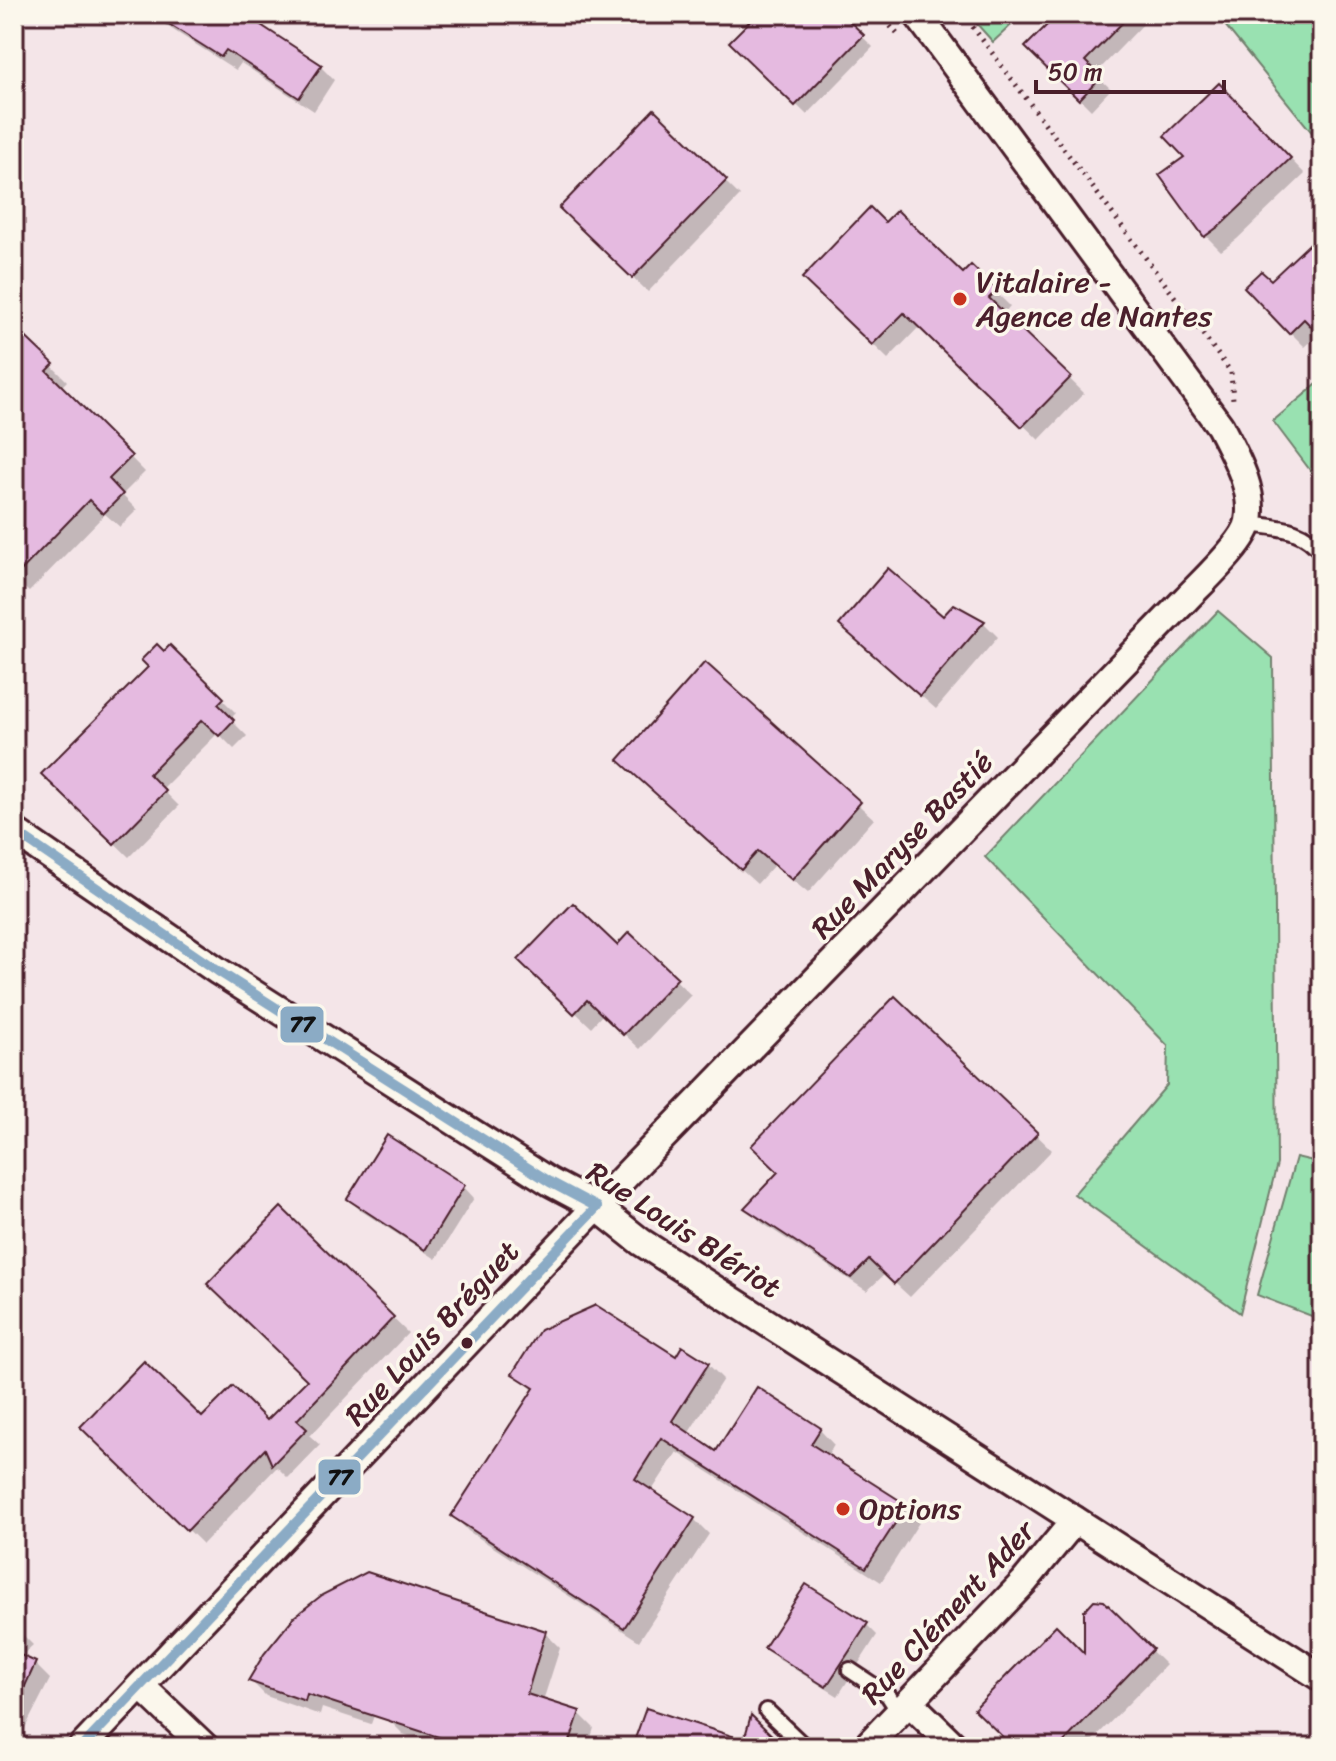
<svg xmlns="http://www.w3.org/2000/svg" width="1336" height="1761" viewBox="0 0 1336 1761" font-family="Sriracha,sans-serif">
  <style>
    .built { fill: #f4e5e8 }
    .green { fill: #99e1b1; stroke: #72806e; stroke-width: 2 }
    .shadow { fill: #0003 }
    .building { fill: #e5bae0; stroke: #4a1f2b; stroke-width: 2 }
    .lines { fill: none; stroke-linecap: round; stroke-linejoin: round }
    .service-casing { stroke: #4a1f2b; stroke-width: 20 }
    .minor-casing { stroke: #4a1f2b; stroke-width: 32 }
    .path { stroke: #4a1f2b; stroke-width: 5; stroke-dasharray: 2 6; stroke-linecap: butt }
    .service { stroke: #fbf7ec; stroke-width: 14 }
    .minor { stroke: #fbf7ec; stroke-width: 26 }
    .bus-1-casing { stroke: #fbf7ec; stroke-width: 16 }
    .bus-1 { stroke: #8babc5; stroke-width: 10 }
    .poi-dot { fill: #c8321e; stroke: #fbf7ec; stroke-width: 3 }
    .bus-dot { fill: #4a1f2b; stroke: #fbf7ec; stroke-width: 3 }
    .labels { text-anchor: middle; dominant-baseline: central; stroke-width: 7; stroke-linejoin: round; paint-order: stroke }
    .poi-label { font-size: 30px; fill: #4a1f2b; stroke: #fbf7ec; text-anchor: start }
    .street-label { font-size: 30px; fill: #4a1f2b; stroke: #fbf7ec }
    .line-badge { stroke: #fbf7ec; stroke-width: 3 }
    .pale-badge-label { font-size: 22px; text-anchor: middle; font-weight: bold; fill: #111 }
  </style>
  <rect width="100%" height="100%" fill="#fbf7ec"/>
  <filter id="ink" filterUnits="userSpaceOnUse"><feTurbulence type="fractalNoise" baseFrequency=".0125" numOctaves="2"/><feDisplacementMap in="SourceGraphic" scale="16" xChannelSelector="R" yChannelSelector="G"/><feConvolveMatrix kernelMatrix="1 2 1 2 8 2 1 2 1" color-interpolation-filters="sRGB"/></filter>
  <g filter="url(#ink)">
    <polygon class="built" points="14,14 968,14 993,42 1023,14 1216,14 1322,145 1322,380 1273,421 1322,486 1322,1163 1296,1158 1257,1295 1322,1320 1322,1747 14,1747"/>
    <g class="green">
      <polygon points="968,14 1023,14 993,42"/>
      <polygon points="1216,14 1322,14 1322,145"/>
      <polygon points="1322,380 1322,486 1273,421"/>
      <polygon points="1218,611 1273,658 1277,1164 1240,1313 1074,1194 1167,1085 1168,1046 985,857"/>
      <polygon points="1296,1157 1322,1163 1322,1320 1257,1295"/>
    </g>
    <g class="shadow">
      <polygon points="148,14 272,14 263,29 320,66 334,80 314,111 241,63 236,70"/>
      <polygon points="760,14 839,14 873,47 807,115 732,42"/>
      <polygon points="1061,14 1153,14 1095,74 1111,89 1091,110 1028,47"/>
      <polygon points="1219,86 1305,174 1237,239 1221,251 1206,236 1161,175 1187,157"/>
      <polygon points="654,112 740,196 648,292 562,208"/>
      <polygon points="885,224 963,276 971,268 1010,306 1003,314 1084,393 1039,440 920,326 888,359 805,278"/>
      <polygon points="1322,235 1322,335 1320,333 1305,347 1290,332 1271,283"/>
      <polygon points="14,328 67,381 61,387 145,472 122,495 137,510 120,527 105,514 29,592 14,578"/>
      <polygon points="954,606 984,623 998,637 936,709 857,640 944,619"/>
      <polygon points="705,665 874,819 808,893 774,865 757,884 635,775"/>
      <polygon points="222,699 236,713 230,719 247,736 234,749 218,733 162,789 179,806 129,857 44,774"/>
      <polygon points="629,935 691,995 640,1049 603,1014 591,1027 536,975 617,947"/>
      <polygon points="895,998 1052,1150 910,1297 885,1274 867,1291 762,1223 747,1208 781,1173"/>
      <polygon points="463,1186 474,1198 436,1259 360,1210 349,1199"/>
      <polygon points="281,1210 408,1333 310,1436 320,1445 288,1478 277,1467 203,1544 83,1427 202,1420 267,1423 309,1381"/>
      <polygon points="677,1359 708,1364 723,1379 688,1434 717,1453 820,1430 834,1445 827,1457 905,1506 920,1521 881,1582 677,1452 651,1492 694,1519 709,1534 639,1641 468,1531 454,1516 534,1391 515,1373"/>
      <polygon points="1103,1603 1166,1665 1086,1747 1015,1747 1086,1658"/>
      <polygon points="866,1624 877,1635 838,1696 778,1659 767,1648"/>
      <polygon points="14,1626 33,1645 20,1657 35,1664 50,1679 25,1728 14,1742"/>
      <polygon points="545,1633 560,1648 543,1701 579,1713 594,1728 588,1747 442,1747 403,1734 388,1719 379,1702 371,1724 322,1708 320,1715 266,1696 251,1681"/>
    </g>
    <g class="building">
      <polygon points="153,14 244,14 322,65 299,98 226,50 221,57"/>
      <polygon points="757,14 842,14 864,35 795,106 729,42"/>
      <polygon points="1058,14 1131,14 1085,61 1101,77 1079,100 1025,47"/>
      <polygon points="1219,83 1291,158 1222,224 1204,237 1159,175 1184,157 1164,136"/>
      <polygon points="654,109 727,180 632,278 559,208"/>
      <polygon points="870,207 885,222 897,210 963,273 971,265 997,290 989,298 1071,377 1022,427 904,313 872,345 802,278"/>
      <polygon points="1322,232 1322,338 1304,319 1289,334 1244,287 1261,271 1271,280"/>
      <polygon points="14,326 54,364 47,371 132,456 109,479 123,494 103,514 89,500 14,578"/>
      <polygon points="888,568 943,616 954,604 985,621 920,696 839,625"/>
      <polygon points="157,644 164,651 170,645 224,698 218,704 234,720 219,736 202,720 149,774 166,791 114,844 41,774 148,667 141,660"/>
      <polygon points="705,662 861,802 792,880 758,851 741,870 618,760"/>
      <polygon points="573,903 617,945 629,932 678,978 623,1035 587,1000 574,1014 518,960"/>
      <polygon points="895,996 1038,1133 894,1284 869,1260 851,1278 744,1208 778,1172 751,1146"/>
      <polygon points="387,1135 465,1185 425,1250 347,1199"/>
      <polygon points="281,1207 394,1317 297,1420 307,1429 272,1465 265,1449 187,1531 80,1427 144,1361 202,1417 233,1386 267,1420 307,1380 207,1284"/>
      <polygon points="596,1305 676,1356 682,1346 709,1363 672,1421 716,1451 757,1387 821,1428 811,1444 907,1505 866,1568 661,1438 635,1479 695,1518 624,1628 451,1516 534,1388 512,1374 540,1330"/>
      <polygon points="367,1572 546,1631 527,1694 580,1711 568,1747 469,1747 307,1694 305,1701 248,1681 264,1654 294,1617 322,1595"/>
      <polygon points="806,1584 868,1623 826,1687 764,1648"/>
      <polygon points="1094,1600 1104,1601 1153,1649 1059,1747 1013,1747 974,1709 1056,1625 1084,1653 1084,1611"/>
      <polygon points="14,1652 36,1662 14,1710"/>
      <polygon points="646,1708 744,1740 751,1715 784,1747 632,1747"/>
    </g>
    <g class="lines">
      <g class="service-casing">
        <g id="service">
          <path d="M1249,524C1279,528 1303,527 1322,553"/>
          <polyline points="850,1670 888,1695 899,1712"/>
          <polyline points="767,1711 805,1747"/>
        </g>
      </g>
      <g class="minor-casing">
        <g id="minor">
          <polyline points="14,831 218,971 550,1182 597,1207 641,1242 1322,1678"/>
          <polyline points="142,1687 205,1747"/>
          <polyline points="910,1703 955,1747"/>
          <path d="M82,1747L633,1168L1186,599C1201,583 1246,542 1249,521C1255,489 1234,454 1220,426L917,14"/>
          <polyline points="866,1747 1024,1582 1075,1520"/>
        </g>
      </g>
      <g class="path">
        <polyline points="880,14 898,35"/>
        <polyline points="963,14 1231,372 1233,400"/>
      </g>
      <use href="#service" class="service"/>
      <use href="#minor" class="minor"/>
      <g class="bus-1-casing">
        <g id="bus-1">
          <polyline points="14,831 218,971 550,1182 597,1207"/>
          <polyline points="82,1747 597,1207"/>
        </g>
      </g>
      <use href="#bus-1" class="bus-1"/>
    </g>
  </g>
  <g class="poi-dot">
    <circle cx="960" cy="299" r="8"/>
    <circle cx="843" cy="1509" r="8"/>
  </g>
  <circle class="bus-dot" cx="467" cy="1343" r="7"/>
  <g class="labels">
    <g class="poi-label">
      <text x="976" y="282">Vitalaire -<tspan x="976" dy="34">Agence de Nantes</tspan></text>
      <text x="859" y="1509">Options</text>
    </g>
    <g class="street-label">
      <text transform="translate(902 845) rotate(-46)">Rue Maryse Bastié</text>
      <text transform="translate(684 1230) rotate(33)">Rue Louis Blériot</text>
      <text transform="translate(432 1333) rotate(-47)">Rue Louis Bréguet</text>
      <text transform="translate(948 1612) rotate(-47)">Rue Clément Ader</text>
    </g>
  </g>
  <g class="line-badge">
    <rect x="279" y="1005" width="46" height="39" rx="8" fill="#8babc5"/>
    <rect x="317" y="1458" width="45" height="38" rx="8" fill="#8babc5"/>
  </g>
  <g class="pale-badge-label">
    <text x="302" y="1032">77</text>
    <text x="340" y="1485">77</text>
  </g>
  <rect width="1336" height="1761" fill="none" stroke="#fbf7ec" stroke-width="48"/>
  <rect x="24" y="24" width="1288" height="1713" fill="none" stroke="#4a1f2b" stroke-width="3" filter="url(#ink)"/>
  <path d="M1036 80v12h188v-12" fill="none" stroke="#4a1f2b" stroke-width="4"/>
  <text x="1048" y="80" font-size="24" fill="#4a1f2b" stroke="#fbf7ec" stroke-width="6" paint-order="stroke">50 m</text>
</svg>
